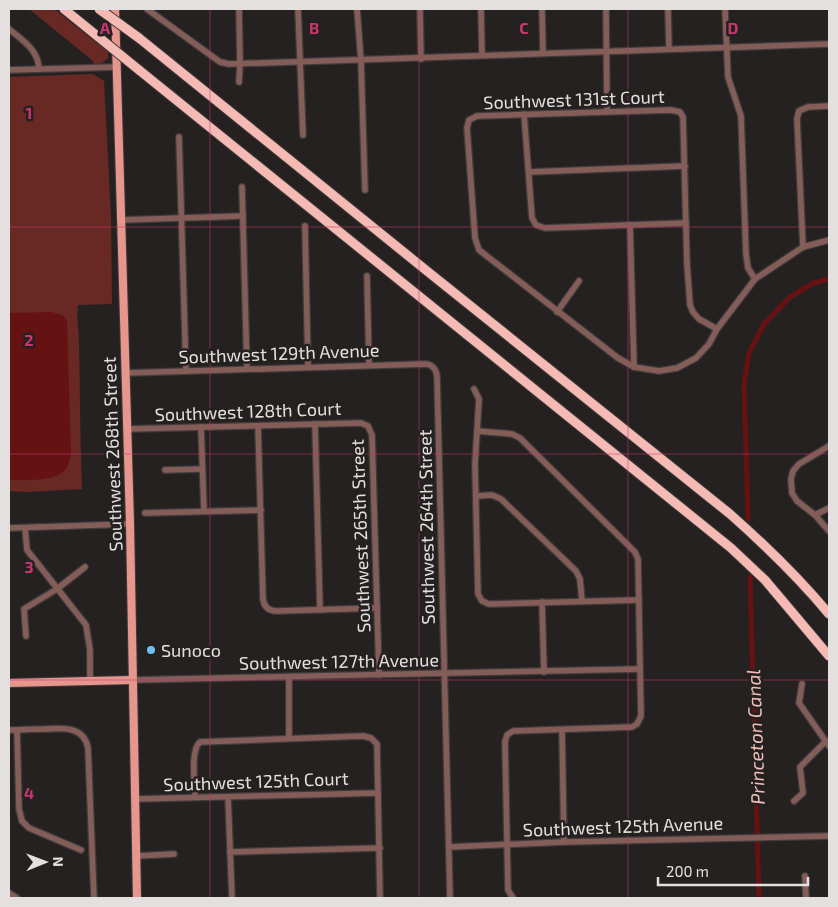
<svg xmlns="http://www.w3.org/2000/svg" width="838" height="907" viewBox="0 0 838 907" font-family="'Exo 2',sans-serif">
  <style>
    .green { fill: #682925 }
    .water { fill: #661212 }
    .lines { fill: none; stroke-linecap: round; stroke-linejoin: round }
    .canal { stroke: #661212; stroke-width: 5 }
    .minor-casing { stroke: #403c3c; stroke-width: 8 }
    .major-casing { stroke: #403c3c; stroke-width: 10 }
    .highway-casing { stroke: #403c3c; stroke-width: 11 }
    .minor { stroke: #845d58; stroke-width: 5.5 }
    .major { stroke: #e7968e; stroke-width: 8 }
    .highway { stroke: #f5bab3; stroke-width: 9 }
    .highway-bridge-casing { stroke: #403c3c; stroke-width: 11; stroke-linecap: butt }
    .highway-bridge { stroke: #f5bab3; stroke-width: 9 }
    .grid { fill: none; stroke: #c7366f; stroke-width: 1; stroke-opacity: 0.55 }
    .poi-dot { fill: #6ec2f3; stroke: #262121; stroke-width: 2 }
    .labels { text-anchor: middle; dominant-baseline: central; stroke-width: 5; stroke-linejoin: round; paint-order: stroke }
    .street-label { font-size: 18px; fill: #e3e0df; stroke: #262121 }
    .poi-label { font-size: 18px; fill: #e3e0df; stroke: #262121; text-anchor: start }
    .water-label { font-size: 19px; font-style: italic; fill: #f2c0ba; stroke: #262121 }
    .grid-label { font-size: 16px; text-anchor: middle; font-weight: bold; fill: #c7366f; stroke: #262121; stroke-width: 5; stroke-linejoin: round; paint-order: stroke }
  </style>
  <rect width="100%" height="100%" fill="#262121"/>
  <g class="green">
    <polygon points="29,9 54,9 108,52 108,58 102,63 94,64 92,60"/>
    <path d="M93,74L104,81L111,216L112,304L78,305C76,318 79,331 79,343C80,392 80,440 82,489L27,492L9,491V77Z"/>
  </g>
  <path class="water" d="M52,312L64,316L67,321L71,452C70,458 69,466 64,471C53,482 24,480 9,480V313Z"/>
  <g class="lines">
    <g class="canal">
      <polyline points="748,519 744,384 749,353 764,324 790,297 813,283 829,279"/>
      <polyline points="750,577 759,898"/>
    </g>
    <g class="minor-casing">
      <g id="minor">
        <polyline points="147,9 220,62 229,64 829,44"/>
        <polyline points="239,9 240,64 239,82"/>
        <polyline points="298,9 303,135"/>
        <polyline points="357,9 361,61 365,190"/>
        <polyline points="420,9 421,59"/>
        <polyline points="481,9 482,55"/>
        <polyline points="542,9 543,53"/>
        <polyline points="606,9 607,111"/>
        <polyline points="668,9 669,49"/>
        <polyline points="725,9 728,77 741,116 746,254 748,268 755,279"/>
        <path d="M9,29C23,41 38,49 39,69"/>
        <polyline points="9,70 116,67"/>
        <polyline points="524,114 532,218 536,225 545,228 686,223"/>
        <polyline points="179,137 186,371"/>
        <polyline points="529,172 685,166"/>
        <polyline points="242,187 247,369"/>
        <polyline points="121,220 243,216"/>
        <polyline points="630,225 634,367"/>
        <polyline points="305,226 308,367"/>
        <polyline points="803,247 797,119 799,111 808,107 829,106"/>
        <polyline points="367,276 369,365"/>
        <polyline points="557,312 579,281"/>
        <polyline points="717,329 699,319 693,312 690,305 687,264 683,117 680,112 671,110 477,116 469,120 467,128 475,238 479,250 618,358 634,367 659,371 677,368 696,358 709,344 717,329 755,279 803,247 829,240"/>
        <path d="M125,373L425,364C432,364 436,369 437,376L450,898"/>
        <polyline points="474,389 479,399 475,464 478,594 482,601 489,604 639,600"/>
        <polyline points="315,424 320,610"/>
        <path d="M258,426L263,599C264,607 269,611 277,611L377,608"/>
        <polyline points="201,427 204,511"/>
        <polyline points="127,429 361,423 368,426 372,435 379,675"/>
        <polyline points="477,431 512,434 520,438 635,552 638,559 641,716 637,724 632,727 513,731 507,735 505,742 508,890 513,898"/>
        <polyline points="829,446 799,464 793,471 791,479 792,493 797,501 815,515 829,531"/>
        <polyline points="165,470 202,469"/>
        <polyline points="477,496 492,495 501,499 576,571 580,579 582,601"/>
        <polyline points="145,513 261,510"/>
        <polyline points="815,515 829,508"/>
        <polyline points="9,528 130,524"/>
        <polyline points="25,528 27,550 86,625 90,650 90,681"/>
        <polyline points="542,602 544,672"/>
        <polyline points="26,636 24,609 57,589 85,567"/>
        <polyline points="289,677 289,738"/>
        <polyline points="132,680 640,669"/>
        <polyline points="802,684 799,703 829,746"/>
        <path d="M9,730C21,730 32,729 44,729C63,728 84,726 88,748L94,898"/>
        <polyline points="17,730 19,809 22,821 29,828 81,850"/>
        <polyline points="562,730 564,842"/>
        <path d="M195,797C195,784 190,750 200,742L363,736L371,738L377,744L380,898"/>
        <polyline points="228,797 232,898"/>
        <polyline points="135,799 378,793"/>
        <polyline points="794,801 803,793 800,767 826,741"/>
        <polyline points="449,847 564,842 829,836"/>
        <polyline points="230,852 380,848"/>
        <polyline points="136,856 174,854"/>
        <polyline points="805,876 806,898"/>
        <polyline points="9,893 17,898"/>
      </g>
    </g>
    <g class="major-casing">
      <g id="major">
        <polyline points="115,9 130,524 137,898"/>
        <polyline points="9,683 132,680"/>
      </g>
    </g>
    <g class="highway-casing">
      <g id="highway">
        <polyline points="64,9 96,35"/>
        <path d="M139,38L427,271L730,514C765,545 799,578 829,614"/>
        <polyline points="139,70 731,548 765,580 829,656"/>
      </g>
    </g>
    <use href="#minor" class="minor"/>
    <use href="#major" class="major"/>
    <use href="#highway" class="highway"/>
    <g class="highway-bridge-casing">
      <g id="highway-bridge">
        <polyline points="99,9 139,38"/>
        <polyline points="96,35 139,70"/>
      </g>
    </g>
    <use href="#highway-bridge" class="highway-bridge"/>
  </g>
  <path class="grid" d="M210,9V898M419,9V898M628,9V898M9,227H829M9,454H829M9,680H829"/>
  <circle class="poi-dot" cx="151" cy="650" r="5"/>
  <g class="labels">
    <g class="street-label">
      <text transform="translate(574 99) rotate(-2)">Southwest 131st Court</text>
      <text transform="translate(279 353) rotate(-2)">Southwest 129th Avenue</text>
      <text transform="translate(248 411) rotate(-2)">Southwest 128th Court</text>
      <text transform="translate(112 454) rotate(-92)">Southwest 268th Street</text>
      <text transform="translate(426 527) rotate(-91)">Southwest 264th Street</text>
      <text transform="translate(360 536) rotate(-92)">Southwest 265th Street</text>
      <text transform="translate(339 661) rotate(-1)">Southwest 127th Avenue</text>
      <text transform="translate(256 781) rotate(-2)">Southwest 125th Court</text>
      <text transform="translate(623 826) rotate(-2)">Southwest 125th Avenue</text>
    </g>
    <g class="poi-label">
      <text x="161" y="650">Sunoco</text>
    </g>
    <g class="water-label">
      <text transform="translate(755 737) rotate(-92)">Princeton Canal</text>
    </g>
  </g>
  <g class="grid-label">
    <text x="105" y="34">A</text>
    <text x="314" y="34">B</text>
    <text x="524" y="34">C</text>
    <text x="733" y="34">D</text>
    <text x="29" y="119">1</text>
    <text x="29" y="346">2</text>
    <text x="29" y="573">3</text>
    <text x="29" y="799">4</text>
  </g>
  <rect width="838" height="907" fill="none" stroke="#e3e0df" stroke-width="20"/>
  <g transform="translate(45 862) rotate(89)" stroke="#262121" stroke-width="4" paint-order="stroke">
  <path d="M0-4L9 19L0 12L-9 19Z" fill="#e3e0df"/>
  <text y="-8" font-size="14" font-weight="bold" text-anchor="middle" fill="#e3e0df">N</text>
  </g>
  <path d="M658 877v8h150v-8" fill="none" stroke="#e3e0df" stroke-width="2.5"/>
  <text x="666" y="877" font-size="15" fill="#e3e0df" stroke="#262121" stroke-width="4" paint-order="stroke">200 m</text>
</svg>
